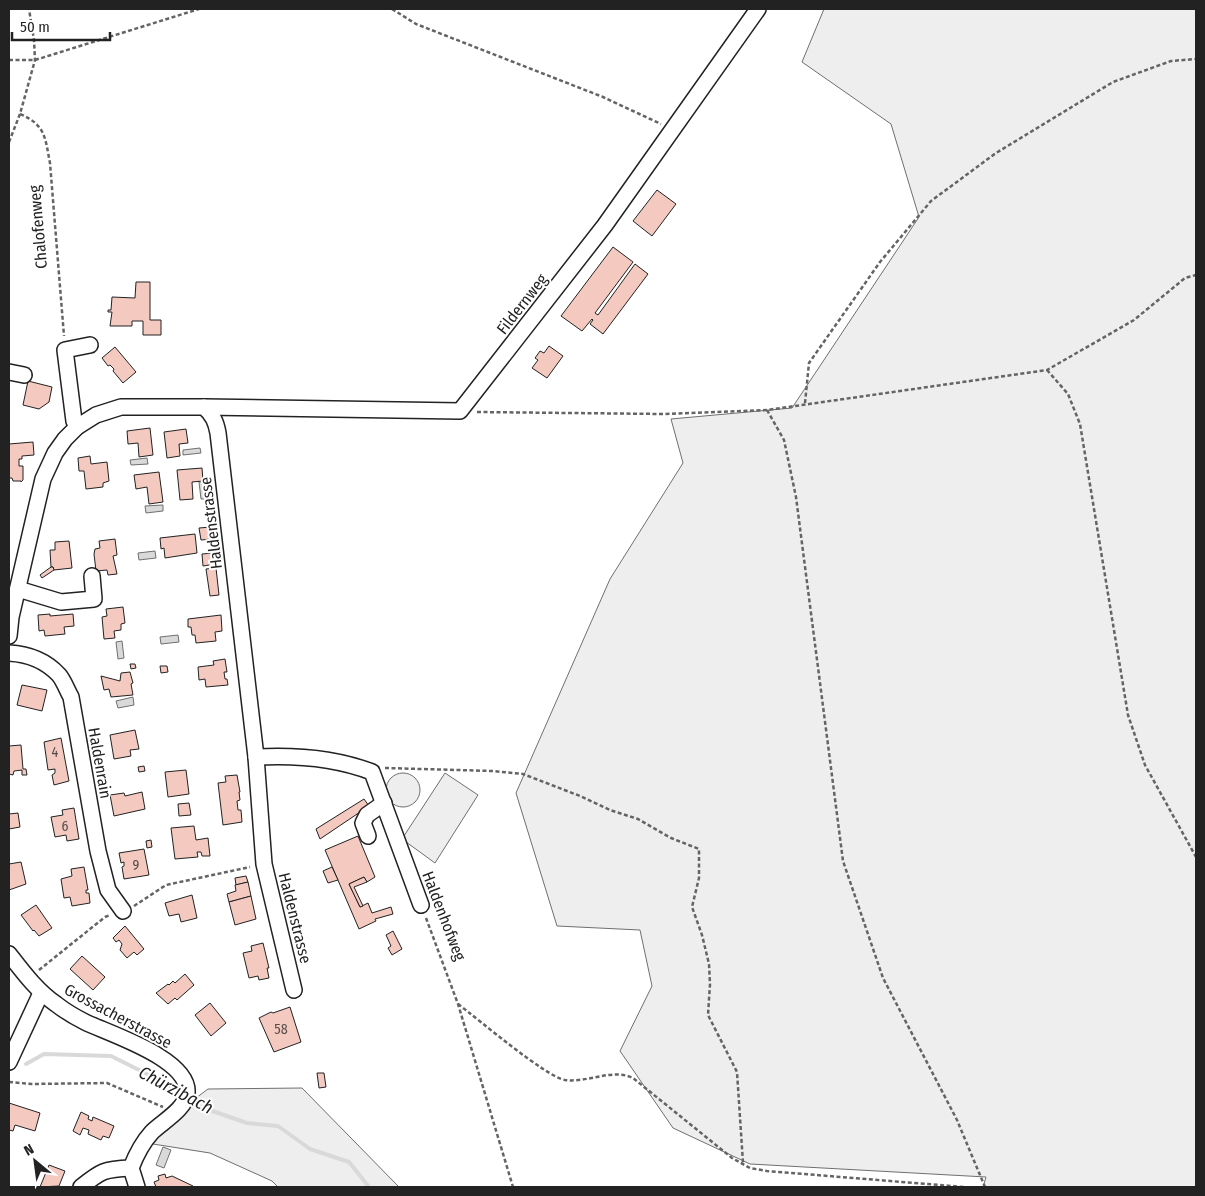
<svg xmlns="http://www.w3.org/2000/svg" width="1205" height="1196" viewBox="0 0 1205 1196" font-family="'Fira Sans Condensed',sans-serif">
  <style>
    .green { fill: #eee; stroke: #6f6f6f }
    .water { fill: #d9d9d9; stroke: #6f6f6f }
    .lines { fill: none; stroke-linecap: round; stroke-linejoin: round }
    .stream { stroke: #d9d9d9; stroke-width: 4 }
    .building { fill: #f3c9c0; stroke: #222 }
    .minor-casing { stroke: #222; stroke-width: 18 }
    .path { stroke: #646464; stroke-width: 2.5; stroke-dasharray: 4 2.5; stroke-linecap: butt }
    .minor { stroke: #fff; stroke-width: 15 }
    .labels { text-anchor: middle; dominant-baseline: central; stroke-width: 4; stroke-linejoin: round; paint-order: stroke }
    .number-label { font-size: 14px; fill: #564c4a }
    .street-label { font-size: 16px; fill: #222; stroke: #fff }
    .water-label { font-size: 18px; font-style: italic; fill: #222; stroke: #fff }
  </style>
  <rect width="100%" height="100%" fill="#fff"/>
  <g class="green">
    <polygon points="824,9 1196,9 1196,1187 983,1187 986,1177 750,1164 673,1128 620,1051 652,986 640,930 557,926 516,793 610,579 683,463 671,419 792,408 919,217 891,124 802,62"/>
    <circle cx="403" cy="790" r="17"/>
    <polygon points="445,773 478,795 435,863 402,839"/>
    <polygon points="302,1088 399,1187 278,1187 272,1181 210,1153 153,1144 168,1119 208,1089"/>
  </g>
  <g class="water">
    <polygon points="200,448 201,453 183,455 183,450"/>
    <polygon points="147,458 148,464 131,465 130,460"/>
    <polygon points="205,481 207,499 201,499 199,482"/>
    <polygon points="163,505 163,511 146,513 145,506"/>
    <polygon points="155,551 156,558 139,560 138,553"/>
    <polygon points="178,635 179,642 161,644 160,637"/>
    <polygon points="122,641 124,658 118,659 116,642"/>
    <polygon points="133,697 134,705 118,708 116,701"/>
    <polygon points="163,1147 171,1150 164,1168 156,1165"/>
  </g>
  <g class="lines">
    <g class="stream">
      <polyline points="26,1064 44,1054 111,1056 167,1084 182,1095"/>
      <polyline points="190,1100 198,1106 247,1123 278,1126 310,1149 349,1162 369,1187"/>
    </g>
  </g>
  <g class="building">
    <polygon points="657,190 676,204 652,236 633,221"/>
    <polygon points="613,247 633,262 595,313 598,315 635,264 648,274 603,334 590,324 593,320 592,319 582,331 561,316"/>
    <polygon points="136,282 150,282 150,320 161,320 161,335 143,335 143,321 132,321 132,326 110,326 112,312 108,312 108,310 111,310 112,297 135,298"/>
    <polygon points="549,346 563,356 547,378 532,368 538,360 535,358 540,351 544,353"/>
    <polygon points="115,347 136,372 123,383 113,371 114,369 110,365 108,366 102,358"/>
    <polygon points="28,381 52,387 49,402 39,409 23,405"/>
    <polygon points="150,428 153,455 139,457 138,443 128,444 127,431"/>
    <polygon points="186,429 188,443 179,444 180,456 167,458 164,432"/>
    <polygon points="33,442 34,455 22,456 22,459 19,459 19,466 23,466 23,480 21,482 21,481 13,481 12,478 9,478 9,444"/>
    <polygon points="90,456 91,464 107,462 109,481 103,483 103,487 86,489 84,471 79,471 78,458"/>
    <polygon points="202,468 203,481 192,482 193,499 180,500 177,470"/>
    <polygon points="159,472 163,502 149,504 147,487 136,489 134,475"/>
    <polygon points="211,527 212,539 201,540 199,528"/>
    <polygon points="195,534 197,553 165,558 164,548 161,549 160,538"/>
    <polygon points="115,539 117,555 113,556 117,574 108,575 107,570 96,571 94,554 95,549 100,548 99,541"/>
    <polygon points="69,541 72,568 54,570 53,567 51,567 50,550 55,550 55,542"/>
    <polygon points="213,553 215,564 203,566 202,554"/>
    <polygon points="51,567 53,567 54,570 42,578 40,575"/>
    <polygon points="216,568 219,595 210,596 206,569"/>
    <polygon points="123,607 125,623 121,624 121,630 114,631 115,638 104,639 102,617 107,616 106,609"/>
    <polygon points="50,614 50,616 73,614 74,626 64,627 65,634 45,636 44,630 39,631 38,615"/>
    <polygon points="221,615 222,631 215,632 216,641 196,643 195,635 192,635 191,627 188,627 188,619"/>
    <polygon points="225,659 227,672 224,672 225,679 227,679 228,685 206,687 205,679 199,680 198,667 214,665 213,661"/>
    <polygon points="130,664 135,664 136,668 131,669"/>
    <polygon points="160,666 167,666 168,672 161,673"/>
    <polygon points="130,672 133,683 131,684 133,695 111,697 109,689 104,690 101,676 120,681 121,673"/>
    <polygon points="22,685 47,690 42,711 17,705"/>
    <polygon points="135,730 139,749 130,750 131,756 114,759 110,735"/>
    <polygon points="61,738 69,781 54,785 52,775 55,773 55,769 48,770 44,742"/>
    <polygon points="21,745 23,769 26,769 27,775 22,775 22,770 14,771 13,775 9,774 9,746"/>
    <polygon points="144,766 145,771 139,772 138,767"/>
    <polygon points="186,770 189,794 168,797 165,772"/>
    <polygon points="237,775 240,792 239,792 240,800 237,801 238,810 241,810 242,822 223,825 218,783 226,782 225,776"/>
    <polygon points="142,792 145,809 114,816 110,795 124,793 125,796"/>
    <polygon points="364,799 369,806 320,839 316,829"/>
    <polygon points="189,803 191,815 179,816 178,804"/>
    <polygon points="74,808 79,839 67,841 66,835 55,837 51,817 63,815 62,810"/>
    <polygon points="18,813 20,827 9,829 9,814"/>
    <polygon points="194,826 196,840 208,838 210,856 202,856 201,852 197,852 198,857 175,859 171,828"/>
    <polygon points="358,836 375,877 367,882 364,877 349,884 360,907 368,903 372,913 391,907 393,914 375,919 376,921 359,929 325,850"/>
    <polygon points="151,840 152,847 147,848 146,841"/>
    <polygon points="144,849 149,875 124,879 122,867 124,866 124,862 121,863 119,853"/>
    <polygon points="21,862 26,884 9,890 9,864"/>
    <polygon points="84,867 88,890 86,890 86,893 89,893 90,903 72,906 70,897 64,898 61,879 72,876 71,869"/>
    <polygon points="332,867 338,880 328,883 323,871"/>
    <polygon points="246,876 248,882 236,885 235,878"/>
    <polygon points="364,877 367,882 354,887 363,906 360,907 349,884"/>
    <polygon points="248,882 251,896 229,902 227,894 236,891 235,885"/>
    <polygon points="192,895 197,918 181,922 179,914 169,916 165,903"/>
    <polygon points="251,896 256,919 235,925 229,902"/>
    <polygon points="36,905 52,928 39,936 34,930 33,931 21,915"/>
    <polygon points="125,926 144,949 137,955 134,952 127,958 120,950 122,944 119,940 116,942 113,938"/>
    <polygon points="393,931 402,949 392,955 388,948 391,946 386,935"/>
    <polygon points="263,943 269,968 267,968 269,978 259,980 258,976 249,978 243,953 252,951 251,946"/>
    <polygon points="82,956 105,977 93,990 70,969"/>
    <polygon points="185,974 194,985 177,1000 175,998 168,1004 156,993 168,984 169,985 173,981 175,983"/>
    <polygon points="210,1003 226,1023 211,1036 195,1015"/>
    <polygon points="290,1007 301,1042 274,1052 259,1018 271,1012 273,1013"/>
    <polygon points="317,1073 324,1073 326,1087 319,1088"/>
    <polygon points="9,1103 40,1113 35,1131 15,1125 13,1131 9,1130"/>
    <polygon points="81,1112 89,1116 88,1119 92,1121 93,1117 114,1126 109,1138 103,1136 101,1140 88,1134 89,1130 83,1128 80,1135 73,1131"/>
    <polygon points="49,1165 65,1171 59,1186 40,1187"/>
    <polygon points="165,1174 166,1178 172,1176 193,1186 193,1187 156,1187 154,1182 159,1180 158,1176"/>
  </g>
  <g class="lines">
    <g class="minor-casing">
      <g id="minor">
        <polyline points="9,372 24,375"/>
        <polyline points="204,407 460,411 605,225 758,9"/>
        <polyline points="77,427 74,421 65,350 90,345"/>
        <polyline points="18,589 61,602 94,599 92,576"/>
        <path d="M9,636L11,617L43,479L55,453L65,439L77,427L96,415L121,407H204C213,415 216,422 218,433L256,757L264,864L294,990"/>
        <path d="M9,653C28,654 46,661 59,675C64,681 67,690 71,697L98,851L108,890L123,911"/>
        <path d="M256,757C294,755 336,758 372,772L421,905"/>
        <polyline points="368,836 363,823 367,815 384,803"/>
        <path d="M9,954C23,972 37,991 56,1004C65,1011 75,1017 85,1022C110,1034 190,1059 187,1093C186,1109 162,1122 152,1132C142,1143 136,1155 131,1168L137,1187"/>
        <polyline points="9,1062 41,993"/>
        <path d="M81,1187C101,1171 104,1169 131,1168"/>
      </g>
    </g>
    <g class="path">
      <polyline points="392,9 416,24 603,97 661,124"/>
      <polyline points="9,60 35,60 199,9"/>
      <path d="M20,114C46,125 45,138 50,163L64,336"/>
      <polyline points="9,142 20,114 35,60 34,40 29,9"/>
      <polyline points="1047,370 1068,394 1080,424 1128,715 1145,765 1196,857"/>
      <polyline points="805,403 809,363 880,262 931,201 996,153 1113,82 1171,61 1196,59"/>
      <polyline points="767,410 784,440 796,497 843,861 883,978 957,1120 985,1187"/>
      <polyline points="477,412 663,414 767,410 1047,370 1134,320 1185,278 1196,275"/>
      <polyline points="385,768 493,771 523,774 580,796 610,810 638,819 671,838 699,849 699,878 692,907 702,935 709,964 710,984 708,1015 737,1072 743,1163"/>
      <polyline points="134,906 166,885 250,867"/>
      <polyline points="426,918 458,1004 513,1187"/>
      <polyline points="39,970 105,917 110,915"/>
      <path d="M458,1004C478,1019 546,1077 565,1080C588,1083 612,1068 633,1078L732,1158L750,1168L767,1171L964,1187"/>
      <polyline points="9,1082 32,1084 107,1083 163,1107"/>
    </g>
    <use href="#minor" class="minor"/>
  </g>
  <g class="labels">
    <g class="number-label">
      <text x="55" y="752">4</text>
      <text x="65" y="826">6</text>
      <text x="136" y="865">9</text>
      <text x="281" y="1029">58</text>
    </g>
    <g class="street-label">
      <text transform="translate(38 227) rotate(-95)">Chalofenweg</text>
      <text transform="translate(522 304) rotate(-52)">Fildernweg</text>
      <text transform="translate(211 523) rotate(-97)">Haldenstrasse</text>
      <text transform="translate(100 763) rotate(80)">Haldenrain</text>
      <text transform="translate(444 916) rotate(69)">Haldenhofweg</text>
      <text transform="translate(295 918) rotate(76)">Haldenstrasse</text>
      <text transform="translate(118 1016) rotate(28)">Grossacherstrasse</text>
    </g>
    <g class="water-label">
      <text transform="translate(176 1090) rotate(28)">Chürzibach</text>
    </g>
  </g>
  <rect width="1205" height="1196" fill="none" stroke="#222222" stroke-width="20"/>
  <g transform="translate(35 1161) rotate(331)" stroke="#ffffff" stroke-width="4" paint-order="stroke">
  <path d="M0-4L9 19L0 12L-9 19Z" fill="#222222"/>
  <text y="-8" font-size="14" font-weight="bold" text-anchor="middle" fill="#222222">N</text>
  </g>
  <path d="M12 32v8h98v-8" fill="none" stroke="#222222" stroke-width="2.5"/>
  <text x="20" y="32" font-size="15" fill="#222222" stroke="#ffffff" stroke-width="4" paint-order="stroke">50 m</text>
</svg>
